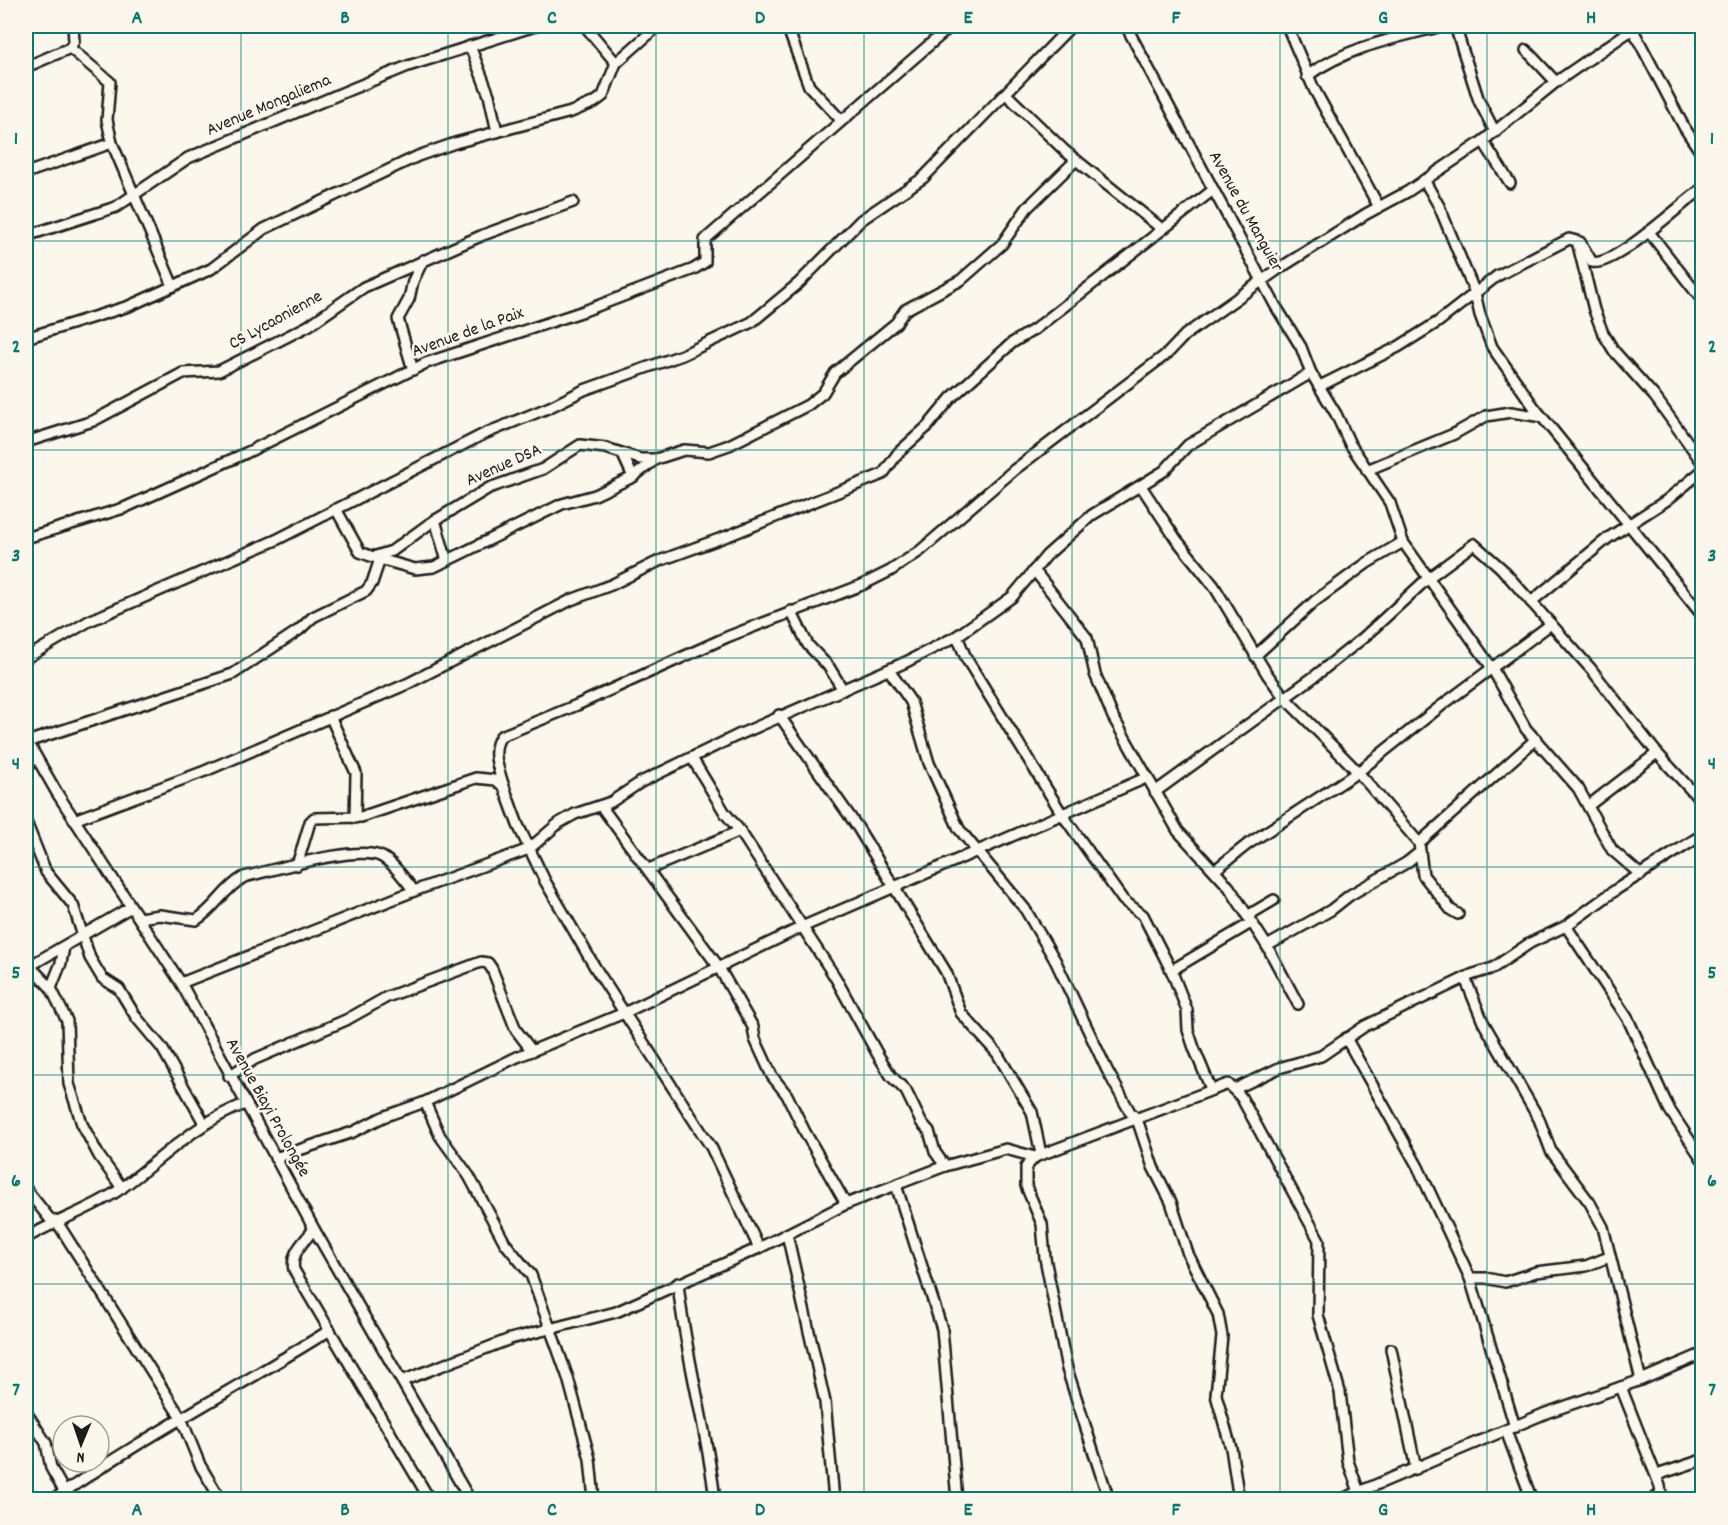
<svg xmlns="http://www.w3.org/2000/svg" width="1728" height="1525" viewBox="0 0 1728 1525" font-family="Dekko,sans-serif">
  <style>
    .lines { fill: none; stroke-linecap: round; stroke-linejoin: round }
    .minor-casing { stroke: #1c1c1c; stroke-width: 14 }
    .minor { stroke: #fbf7ec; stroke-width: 9 }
    .grid { fill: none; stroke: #0f766e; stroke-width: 1.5; stroke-opacity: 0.55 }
    .labels { text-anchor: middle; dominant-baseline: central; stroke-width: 5; stroke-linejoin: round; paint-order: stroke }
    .street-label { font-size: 18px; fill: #1c1c1c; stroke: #fbf7ec }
    .neatline { fill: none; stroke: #0f766e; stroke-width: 2 }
    .grid-label { font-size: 20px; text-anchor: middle; font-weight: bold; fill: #0f766e }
  </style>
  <rect width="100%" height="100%" fill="#fbf7ec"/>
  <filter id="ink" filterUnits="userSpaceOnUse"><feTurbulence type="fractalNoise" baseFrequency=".0167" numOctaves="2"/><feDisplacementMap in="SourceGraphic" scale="12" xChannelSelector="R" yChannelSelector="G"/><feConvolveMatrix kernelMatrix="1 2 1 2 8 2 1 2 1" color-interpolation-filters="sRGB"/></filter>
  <g filter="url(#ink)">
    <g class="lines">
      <g class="minor-casing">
        <g id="minor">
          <polyline points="585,26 616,63"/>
          <polyline points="787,26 809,86 841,120"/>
          <polyline points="1126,26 1275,305 1301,347 1311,373 1336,414 1350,444 1390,503 1403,542"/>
          <polyline points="1287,26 1314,89 1379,207"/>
          <polyline points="1455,26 1479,101 1495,132"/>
          <polyline points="1631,26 1684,127 1702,154"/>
          <polyline points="470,46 489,95 497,132"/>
          <polyline points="70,48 110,82 107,120 112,143 173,286"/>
          <polyline points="1526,50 1556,82"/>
          <polyline points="26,67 70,48 74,41 73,26"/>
          <path d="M1307,76C1347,47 1395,38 1442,26"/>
          <polyline points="1006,94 1065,151 1162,229"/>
          <polyline points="1483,141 1510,183"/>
          <polyline points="26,173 112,143"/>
          <polyline points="1424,180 1439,206 1475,293 1480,315 1492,347 1534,407 1702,615"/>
          <polyline points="1649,232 1702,300"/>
          <polyline points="26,236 116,207 188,158 349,90 408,66 535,26"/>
          <polyline points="1578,245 1594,310 1603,333 1614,351 1655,397 1702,462"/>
          <polyline points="26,338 129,306 211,269 264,229 418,156 455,143 571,112 595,102 603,96 616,63 658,26"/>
          <polyline points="413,370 398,319 409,299 413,281 423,260"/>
          <path d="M1320,386L1398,347L1438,322L1497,276L1569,239L1580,242L1592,262C1613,268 1682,203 1702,189"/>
          <polyline points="26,442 93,421 183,373 219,371 308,326 364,287 483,235 573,202"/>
          <polyline points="623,455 633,477"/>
          <polyline points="1367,470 1454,434 1486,416 1511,412 1542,417"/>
          <polyline points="1141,486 1176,539 1214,586 1267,674 1284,697 1358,772 1419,843 1423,875 1451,910 1458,914"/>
          <polyline points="336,509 360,552 373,557 392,551 429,524 489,488 543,469 580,445 606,448 640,459 656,459 684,450 709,452 729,445 808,405 823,393 835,373 896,323 905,310 961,280 1002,244 1027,208 1076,160"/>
          <polyline points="435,520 447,561"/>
          <polyline points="26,538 124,508 246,453 426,363 584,311 694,269 705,262 705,240 708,237 951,26"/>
          <polyline points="376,558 415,569 434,567 562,504 595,495 633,477 656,459"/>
          <polyline points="1034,570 1087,638 1095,674 1113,717 1178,831 1229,887 1267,946 1298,1004"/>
          <polyline points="1531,602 1608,538 1667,500 1702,471"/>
          <polyline points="791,611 808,645 829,667 843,690"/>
          <polyline points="957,636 966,658 1062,814 1123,900 1143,915 1172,972"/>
          <polyline points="1255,656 1315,601 1367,563 1403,542 1492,668 1526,729 1578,788 1612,850 1641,875"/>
          <polyline points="26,658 89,621 276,540 484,434 550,407 584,390 682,355 752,322 799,283 861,220 923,178 1071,26"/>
          <polyline points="889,670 911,702 929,763 959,829 1025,909 1055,960 1107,1070 1130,1112 1137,1119 1153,1167 1171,1202 1188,1254 1218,1314 1222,1336 1216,1395 1231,1448 1239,1500"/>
          <polyline points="779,715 858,828 946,972 961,1013 997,1053 1032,1112 1041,1154"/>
          <polyline points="330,716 356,773 355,818"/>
          <polyline points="26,739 57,793 181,983 314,1229 470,1500"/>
          <polyline points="27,742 233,674 299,630 313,617 366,591 372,583 380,559"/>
          <polyline points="1657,753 1702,802"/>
          <polyline points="692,758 725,813 740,831 835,977 878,1055 891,1076 906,1091 921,1122 929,1131 935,1152 945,1166"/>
          <path d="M504,787C499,770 490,751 501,736L577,705L727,637L862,585L890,571L920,551L1014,470L1168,353L1185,335L1280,268L1366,214L1407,192L1483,141L1556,82L1637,26"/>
          <polyline points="1155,792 1315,676 1363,638 1427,579 1474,544 1501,568 1591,669 1657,753 1588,806"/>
          <polyline points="601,806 718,966 753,1027 755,1039 772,1076 787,1095 805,1132 846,1204"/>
          <polyline points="74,820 205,771 407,684 571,600 611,585 659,561 730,535 883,474 898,453 928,426 951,398 1012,343 1035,329 1213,190"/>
          <polyline points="26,822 46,872 73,905 90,958 102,978 119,989 136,1017 162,1048 204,1123"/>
          <polyline points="1702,835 1617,889 1566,926 1628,1019 1669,1109 1702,1159"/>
          <polyline points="1419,843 1536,739"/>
          <polyline points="297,865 310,822 314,818 361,817 476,778 496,780 504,787 518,825 545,881 596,969 711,1147 759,1248"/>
          <polyline points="649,869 740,831"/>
          <polyline points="1215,870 1248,844 1358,772 1441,706 1551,624"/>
          <polyline points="1247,916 1274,900"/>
          <path d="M139,918L160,915L196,920C215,909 224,888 244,877C274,870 358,844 382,857C395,864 405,880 414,891L529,849L559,823L575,814L611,802L641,782L736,736L906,662L957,636L1012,597L1047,555L1092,515L1164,471L1188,445L1311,373"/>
          <polyline points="1267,946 1331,910 1350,895 1406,863 1420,852"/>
          <polyline points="30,966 51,988 67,1021 69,1084 73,1096 82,1124 99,1156 122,1188"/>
          <polyline points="26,968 131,907"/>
          <polyline points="1465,978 1483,1022 1539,1119 1551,1151 1590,1203 1603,1227 1641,1380"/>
          <polyline points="181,983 414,891"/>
          <polyline points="51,988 61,963 64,947"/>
          <polyline points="1346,1038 1418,1167 1470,1278 1515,1427"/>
          <polyline points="229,1076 255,1059 346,1020 387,997 481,962 488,963 492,969 516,1030 532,1051"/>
          <polyline points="1211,1089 1194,1048 1188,1030 1187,1010 1172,972 1177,967 1251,923"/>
          <polyline points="1235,1089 1279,1068 1321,1056 1365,1026 1471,975 1493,968 1530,943 1566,926"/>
          <polyline points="425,1102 440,1136 469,1176 505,1243 531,1275 568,1378 590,1459 594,1500"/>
          <polyline points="1035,1157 1026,1167 1026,1186 1042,1224 1045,1258 1067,1369 1109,1500"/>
          <polyline points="275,1158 353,1132 383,1117 425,1102 517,1057 624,1013 802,927 1148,777"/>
          <polyline points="896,1185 942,1329 957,1500"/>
          <polyline points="26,1189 49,1218 57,1222 181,1418 200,1465 221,1500"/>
          <path d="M314,1229C304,1242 290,1253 294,1270L430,1500"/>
          <polyline points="787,1234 825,1402 834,1500"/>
          <path d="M26,1238C55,1221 87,1211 116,1192C159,1162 194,1123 245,1104"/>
          <polyline points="1470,1278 1486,1278 1505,1282 1536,1272 1586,1266 1609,1257"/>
          <path d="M678,1283C685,1356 707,1427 715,1500"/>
          <polyline points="1391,1349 1416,1469"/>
          <polyline points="402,1381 510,1339 616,1312 759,1248 846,1204 945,1166 1006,1149 1035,1157 1228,1084 1241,1097 1319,1240 1318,1315 1340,1392 1348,1461 1359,1492"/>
          <polyline points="1621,1387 1660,1486 1661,1493 1653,1500"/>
          <polyline points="26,1412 46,1443 51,1468 69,1500"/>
          <polyline points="1506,1431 1532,1500"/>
          <polyline points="1657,1475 1702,1460"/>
          <path d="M53,1500C142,1437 238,1388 330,1330"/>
          <polyline points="1340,1500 1546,1413 1641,1380 1702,1354"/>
        </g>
      </g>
      <use href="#minor" class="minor"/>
    </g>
  </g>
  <path class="grid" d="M241,26V1500M448,26V1500M656,26V1500M864,26V1500M1072,26V1500M1280,26V1500M1487,26V1500M26,241H1702M26,450H1702M26,658H1702M26,867H1702M26,1075H1702M26,1284H1702"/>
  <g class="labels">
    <g class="street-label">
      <text transform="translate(269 106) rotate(-23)">Avenue Mongaliema</text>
      <text transform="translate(1245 212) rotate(61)">Avenue du Manguier</text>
      <text transform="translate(276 321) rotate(-29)">CS Lycaonienne</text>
      <text transform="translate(468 333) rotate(-20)">Avenue de la Paix</text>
      <text transform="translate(504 466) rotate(-24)">Avenue DSA</text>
      <text transform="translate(267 1108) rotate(61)">Avenue Biayi Prolongée</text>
    </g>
  </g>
  <rect width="1728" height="1525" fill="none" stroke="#fbf7ec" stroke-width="66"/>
  <g transform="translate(81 1444) rotate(182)"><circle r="28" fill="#fbf7ec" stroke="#a29f99" stroke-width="1.5"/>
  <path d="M0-4.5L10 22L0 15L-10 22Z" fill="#1c1c1c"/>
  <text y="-9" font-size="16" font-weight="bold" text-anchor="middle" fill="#1c1c1c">N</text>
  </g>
  <rect x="33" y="33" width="1662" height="1459" class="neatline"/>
  <g class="grid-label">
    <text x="137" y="23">A</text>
    <text x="345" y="23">B</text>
    <text x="552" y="23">C</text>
    <text x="760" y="23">D</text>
    <text x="968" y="23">E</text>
    <text x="1176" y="23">F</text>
    <text x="1383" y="23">G</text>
    <text x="1591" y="23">H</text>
    <text x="16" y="144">1</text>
    <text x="1712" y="144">1</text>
    <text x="16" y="352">2</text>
    <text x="1712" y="352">2</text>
    <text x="16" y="561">3</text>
    <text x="1712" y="561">3</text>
    <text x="16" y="769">4</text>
    <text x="1712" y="769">4</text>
    <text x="16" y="978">5</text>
    <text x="1712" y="978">5</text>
    <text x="16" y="1186">6</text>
    <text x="1712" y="1186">6</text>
    <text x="16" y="1395">7</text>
    <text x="1712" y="1395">7</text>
    <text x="137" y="1515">A</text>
    <text x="345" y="1515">B</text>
    <text x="552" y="1515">C</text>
    <text x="760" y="1515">D</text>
    <text x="968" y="1515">E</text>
    <text x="1176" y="1515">F</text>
    <text x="1383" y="1515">G</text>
    <text x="1591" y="1515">H</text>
  </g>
</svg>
